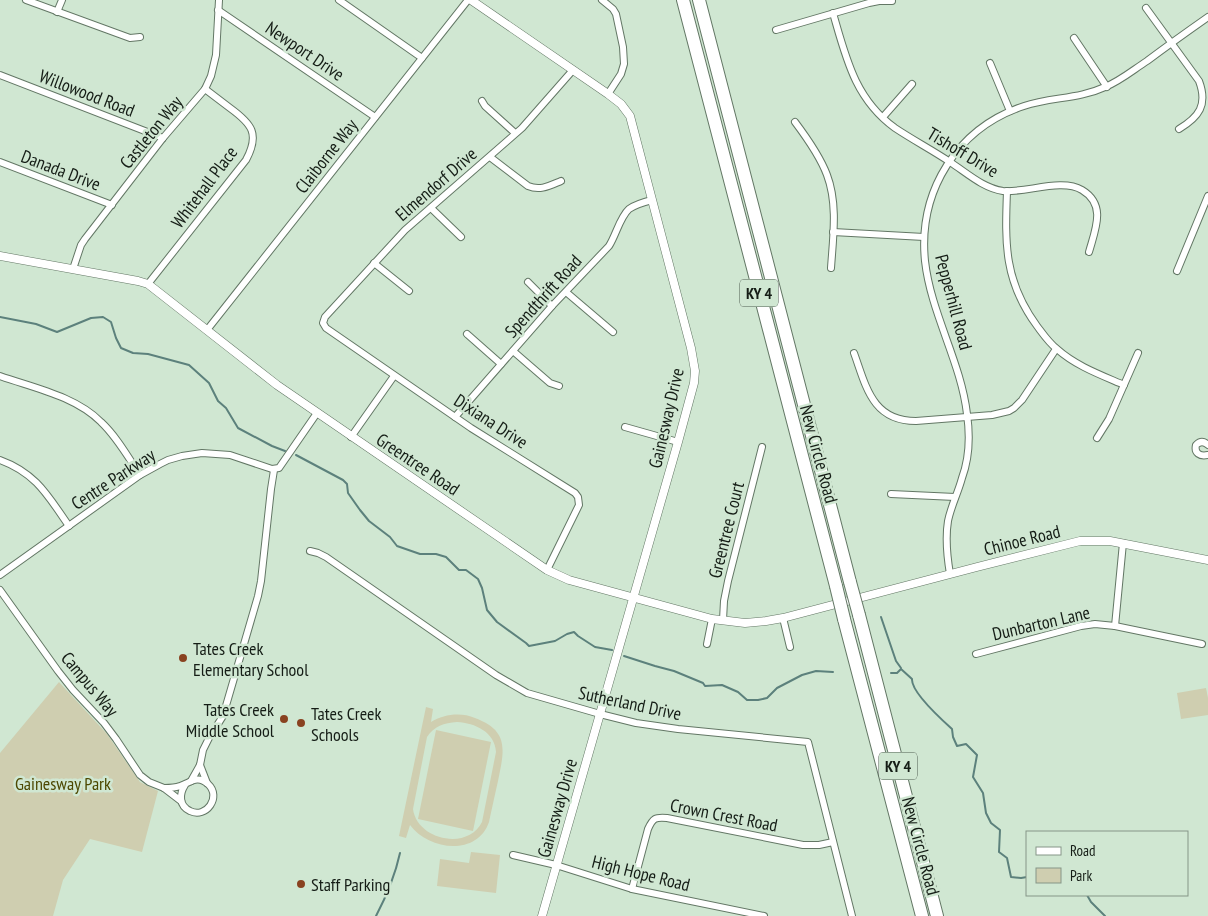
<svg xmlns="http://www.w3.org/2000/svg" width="1208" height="916" viewBox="0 0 1208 916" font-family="'PT Sans Narrow',sans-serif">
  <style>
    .green { fill: #cfceb0; fill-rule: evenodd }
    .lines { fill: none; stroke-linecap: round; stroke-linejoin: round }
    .stream { stroke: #5c817c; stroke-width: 2 }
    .minor-casing { stroke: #637765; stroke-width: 8 }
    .tertiary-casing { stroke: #637765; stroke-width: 9 }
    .motorway-casing { stroke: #637765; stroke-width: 14 }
    .minor { stroke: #fff; stroke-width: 6 }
    .tertiary { stroke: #fff; stroke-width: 8 }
    .motorway { stroke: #fff; stroke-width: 12 }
    .motorway-bridge-casing { stroke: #637765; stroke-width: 14; stroke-linecap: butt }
    .motorway-bridge { stroke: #fff; stroke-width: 12 }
    .poi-dot { fill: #894220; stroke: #d0e7d2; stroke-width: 2 }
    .labels { text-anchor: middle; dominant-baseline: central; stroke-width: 5; stroke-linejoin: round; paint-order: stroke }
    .shield { fill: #d0e7d2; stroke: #4d5a4e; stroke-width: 1 }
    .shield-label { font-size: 16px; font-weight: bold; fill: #151d16 }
    .street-label { font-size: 18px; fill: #151d16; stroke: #d0e7d2 }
    .poi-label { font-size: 18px; fill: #151d16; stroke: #d0e7d2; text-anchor: start }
    .park-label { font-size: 18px; fill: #4c4801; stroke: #d0e7d2 }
  </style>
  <rect width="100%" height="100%" fill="#d0e7d2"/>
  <g class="green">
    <polygon points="59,682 107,734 140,782 158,791 142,852 90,839 63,880 53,916 0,916 0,753"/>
    <polygon points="1206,688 1208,698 1208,715 1181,719 1177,693"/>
    <path d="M426,707L433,709L431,722C444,714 461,712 475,718C510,731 504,751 498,781C495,794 492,808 489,822C477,857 428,850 410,825L406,838L399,836ZM457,722C475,723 495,732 496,752L482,822C468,851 417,840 413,809L427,737C434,726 444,723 457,722Z"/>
    <polygon points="436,730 491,742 473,831 418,819"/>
    <polygon points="471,852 500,855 496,893 437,886 440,859 469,863"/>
  </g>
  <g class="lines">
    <g class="stream">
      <polyline points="0,317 36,324 57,332 91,318 103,317 111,322 116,338 121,348 133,353 148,354 189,365 209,383 218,401 226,408 238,428 272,446 285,451"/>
      <polyline points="296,455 343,480 347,484 348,493 360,510 369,521 390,537 397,546 420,554 436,554 446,557 459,570 466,570 478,579 482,588 487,610 497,622 526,643 529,646 555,641 567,634 574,632 578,636 595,647 612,650"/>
      <polyline points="881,617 896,661 901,668"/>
      <polyline points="624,656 655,666 674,671 703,683 705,686 722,685 738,692 747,700 758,700 767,698 777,688 802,675 816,671 833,672"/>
      <path d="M891,673H897L901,669L912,679C911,692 942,720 952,729L953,737L957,746L966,744L977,755L973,777L983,793L986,813L991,823L1000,830L999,852L1007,858L1011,877L1021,878L1027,877"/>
      <polyline points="1087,895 1091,902 1105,916"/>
      <path d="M376,916C387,895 395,876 400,853"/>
    </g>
    <g class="minor-casing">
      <g id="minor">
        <polyline points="26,0 130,38 140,37"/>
        <polyline points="339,0 422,58"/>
        <polyline points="602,0 613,9 616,14 623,47 624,64 621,74 608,94"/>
        <path d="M1146,8L1199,81C1208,105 1199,117 1179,129"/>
        <polyline points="218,10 375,117"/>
        <polyline points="57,12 62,0"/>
        <path d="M833,13C846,58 855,99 895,128C913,140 932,150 950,162C967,173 983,188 1003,191C1026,193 1062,178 1082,190C1107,205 1095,230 1089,252"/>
        <polyline points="776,30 869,3 879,1 892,1"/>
        <polyline points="1074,38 1107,87"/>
        <polyline points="990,63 1010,111"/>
        <polyline points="0,75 163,138"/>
        <polyline points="482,101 485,106 515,133"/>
        <polyline points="883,117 912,84"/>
        <path d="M795,122C807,138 820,156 827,175C838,204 833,238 831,268"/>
        <path d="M490,157L528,186C540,191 549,186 561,181"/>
        <polyline points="0,162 112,205"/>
        <path d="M1007,191C1005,244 1004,281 1037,326C1043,334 1049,343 1057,349C1076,366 1101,375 1124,385"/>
        <polyline points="431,208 461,237"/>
        <polyline points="833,232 924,237"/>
        <polyline points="374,263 409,291"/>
        <polyline points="73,269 81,245 85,239 163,138 205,89 211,76 216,55 219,0"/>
        <polyline points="1177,271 1208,196"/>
        <polyline points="528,282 552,306"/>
        <path d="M148,284L246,160C260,134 252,124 230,108C222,102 213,95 205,89"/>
        <polyline points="566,292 613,332"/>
        <polyline points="207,330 468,0"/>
        <polyline points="467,334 501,364"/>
        <polyline points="513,351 550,383 559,386"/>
        <path d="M854,353C866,386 872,421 916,421L992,415L1009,411L1014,408L1022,400L1056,349"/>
        <path d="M0,376C34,388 75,396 101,422C117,437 128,457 140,475"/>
        <path d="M455,417L552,306L609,246C616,235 620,217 629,209C636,204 644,202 652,200"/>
        <polyline points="625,427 678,442"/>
        <polyline points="351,437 394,376"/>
        <polyline points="1097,438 1109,419 1138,353"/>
        <path d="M1208,445C1204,441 1200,441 1196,445C1194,453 1200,457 1208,455"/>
        <path d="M0,460C36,473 48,496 69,526"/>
        <polyline points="891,494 955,497"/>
        <polyline points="310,551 318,553 326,557 496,675 527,693 600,714 636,723 678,729 808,742 852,916"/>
        <polyline points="547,570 579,505 578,497 575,493 471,428 326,328 323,323 325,317 405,230 522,128 573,70"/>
        <path d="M950,574C947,556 945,539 948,521C951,506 958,493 962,478C969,459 970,435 967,414C961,362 931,314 925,261C918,191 957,128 1024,106C1051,97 1079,99 1105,87C1120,81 1133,70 1147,61C1167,46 1188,31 1208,17"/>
        <polyline points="0,575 140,475 160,464 168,460 182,456 202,453 230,455 272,469 279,468 317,413"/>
        <polyline points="0,590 58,671 73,690 104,723 116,739 140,775 149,782 164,788 181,801"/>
        <polyline points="783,618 790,647"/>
        <polyline points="723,620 724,601 728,581 762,447"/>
        <polyline points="1115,626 1123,543"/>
        <polyline points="707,644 712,619"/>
        <polyline points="976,654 1081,626 1095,624 1115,626 1202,644"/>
        <polyline points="200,765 207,783"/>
        <polyline points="191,781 200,765 203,750 209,738 223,716 258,596 261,581 271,489 274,470"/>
        <path d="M164,788C169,788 175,788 180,786C190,783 197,774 208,784C222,797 206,819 190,811C179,806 179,794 185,785"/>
        <polyline points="513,855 556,865 632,889 764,916"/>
        <path d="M632,889L648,829C653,818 655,817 667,818L803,845H819L833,842"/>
      </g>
    </g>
    <g class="tertiary-casing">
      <g id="tertiary">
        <polyline points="471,0 608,94 621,104 630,116 691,348 695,371 694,383 678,442 542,916"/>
        <polyline points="0,256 138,281 148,284 277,385 547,570 569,580 712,619 745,623 766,621 783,618 977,567 1080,541 1110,541 1208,560"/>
      </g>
    </g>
    <g class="motorway-casing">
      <g id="motorway">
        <polyline points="683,0 836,586"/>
        <polyline points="699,0 850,582"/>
        <polyline points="859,615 937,916"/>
        <polyline points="844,619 922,916"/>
      </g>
    </g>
    <use href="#minor" class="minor"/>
    <use href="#tertiary" class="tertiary"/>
    <use href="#motorway" class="motorway"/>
    <g class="motorway-bridge-casing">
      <g id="motorway-bridge">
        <polyline points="850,582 859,615"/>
        <polyline points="836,586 844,619"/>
      </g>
    </g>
    <use href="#motorway-bridge" class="motorway-bridge"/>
  </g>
  <g class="poi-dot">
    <circle cx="183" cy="658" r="5"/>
    <circle cx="284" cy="719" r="5"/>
    <circle cx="301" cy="723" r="5"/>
    <circle cx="301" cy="884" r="5"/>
  </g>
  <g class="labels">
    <g class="shield">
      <rect x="740" y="279.5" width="38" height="27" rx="4"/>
      <rect x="879" y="752.5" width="38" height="27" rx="4"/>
    </g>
    <g class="shield-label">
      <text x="759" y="293">KY 4</text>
      <text x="898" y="766">KY 4</text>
    </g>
    <g class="street-label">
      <text transform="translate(305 51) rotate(34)">Newport Drive</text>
      <text transform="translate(87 93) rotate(21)">Willowood Road</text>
      <text transform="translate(151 132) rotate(-51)">Castleton Way</text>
      <text transform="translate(963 152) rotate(31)">Tishoff Drive</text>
      <text transform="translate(326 156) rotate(-52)">Claiborne Way</text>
      <text transform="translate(61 170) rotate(21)">Danada Drive</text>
      <text transform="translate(436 184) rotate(-41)">Elmendorf Drive</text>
      <text transform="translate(204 187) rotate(-53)">Whitehall Place</text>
      <text transform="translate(543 296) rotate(-48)">Spendthrift Road</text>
      <text transform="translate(954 302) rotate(75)">Pepperhill Road</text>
      <text transform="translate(666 418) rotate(-77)">Gainesway Drive</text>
      <text transform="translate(491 421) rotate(33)">Dixiana Drive</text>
      <text transform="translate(819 454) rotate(75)">New Circle Road</text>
      <text transform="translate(418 464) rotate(34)">Greentree Road</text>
      <text transform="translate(113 479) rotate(-33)">Centre Parkway</text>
      <text transform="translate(726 530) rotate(-76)">Greentree Court</text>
      <text transform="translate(1022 540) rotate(-14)">Chinoe Road</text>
      <text transform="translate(1041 623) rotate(-13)">Dunbarton Lane</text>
      <text transform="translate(90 684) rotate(50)">Campus Way</text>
      <text transform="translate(630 703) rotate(12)">Sutherland Drive</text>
      <text transform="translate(557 808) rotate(-74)">Gainesway Drive</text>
      <text transform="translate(724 815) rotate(11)">Crown Crest Road</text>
      <text transform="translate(921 846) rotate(75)">New Circle Road</text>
      <text transform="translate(641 873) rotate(14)">High Hope Road</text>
    </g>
    <g class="poi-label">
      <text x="193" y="648">Tates Creek<tspan x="193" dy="21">Elementary School</tspan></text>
      <text x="274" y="709" text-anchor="end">Tates Creek<tspan x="274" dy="21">Middle School</tspan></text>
      <text x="311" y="713">Tates Creek<tspan x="311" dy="21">Schools</tspan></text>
      <text x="311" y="884">Staff Parking</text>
    </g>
    <g class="park-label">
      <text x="63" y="783">Gainesway Park</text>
    </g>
  </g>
  <rect x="1026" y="831" width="162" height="65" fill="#d0e7d2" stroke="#859687"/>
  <rect x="1036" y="847" width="25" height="8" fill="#ffffff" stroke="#859687"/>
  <text x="1070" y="856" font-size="15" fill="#151d16">Road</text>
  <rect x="1036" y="868" width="25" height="15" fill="#cfceb0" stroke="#859687"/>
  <text x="1070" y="881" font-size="15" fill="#151d16">Park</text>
</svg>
